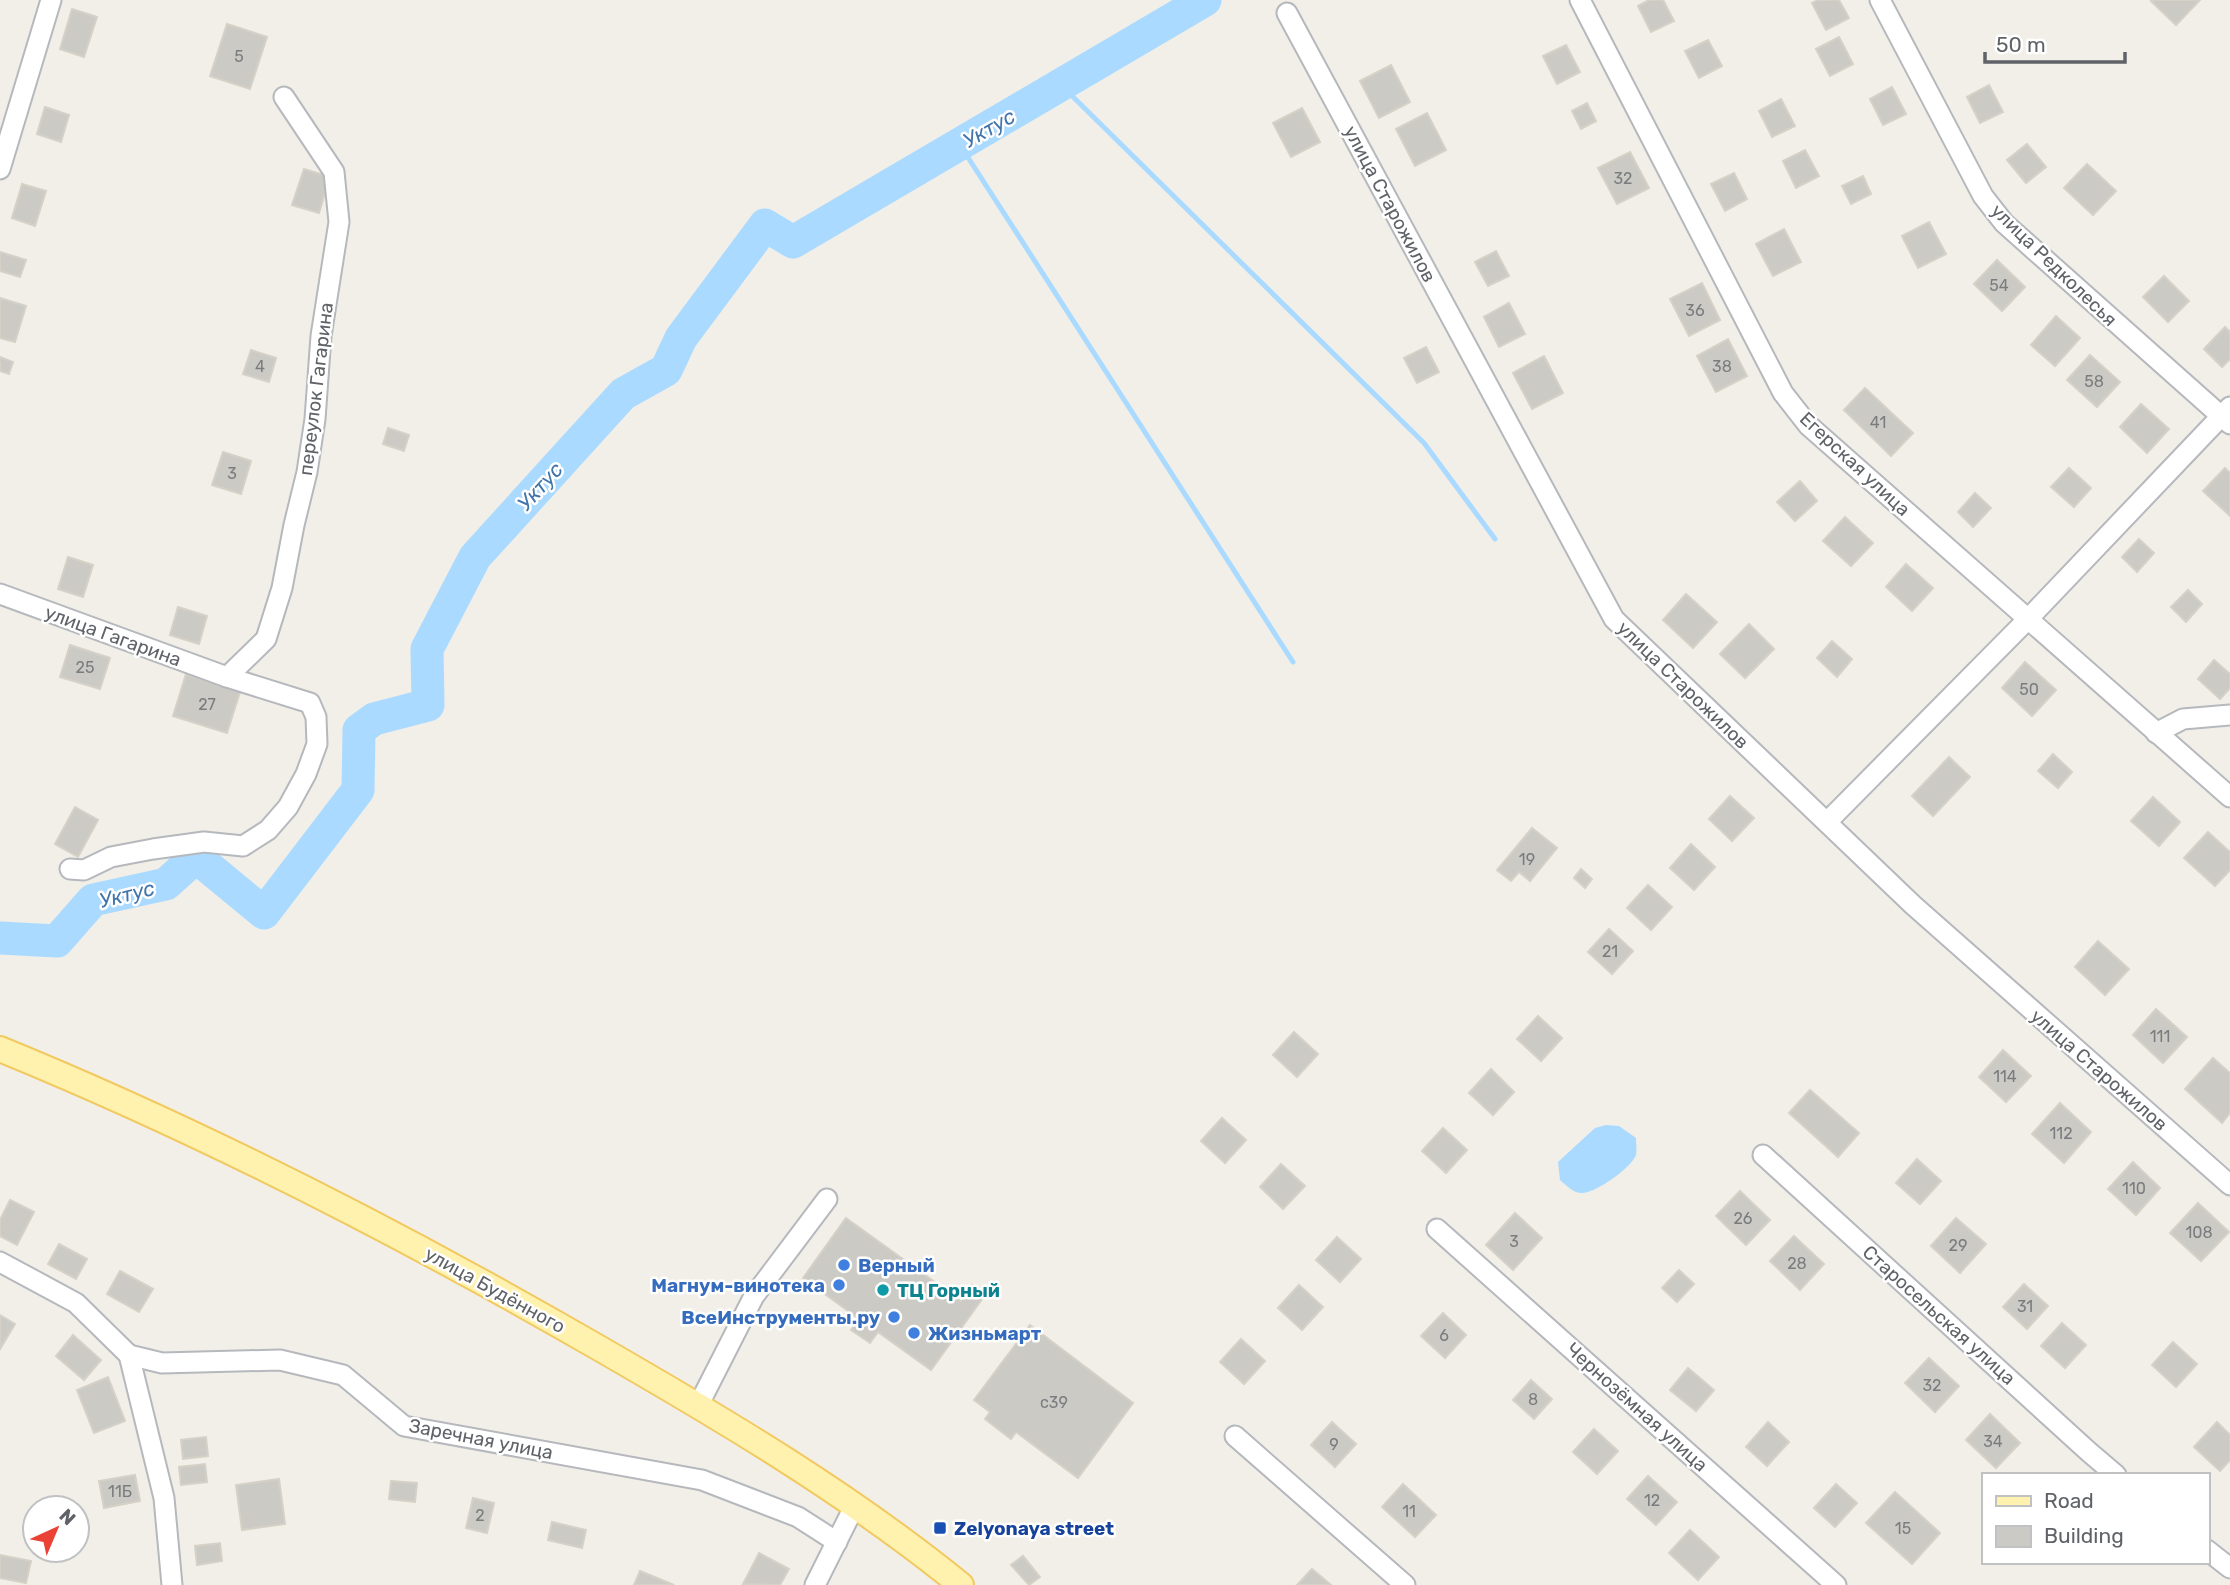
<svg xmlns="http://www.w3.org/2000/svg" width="2230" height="1585" viewBox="0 0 2230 1585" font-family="Rubik,sans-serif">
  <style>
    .water { fill: #aadaff }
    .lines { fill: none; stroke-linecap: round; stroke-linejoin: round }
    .stream { stroke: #aadaff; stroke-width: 5 }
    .river { stroke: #aadaff; stroke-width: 33 }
    .building { fill: #cccac5; stroke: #d6d1c6; stroke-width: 2 }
    .minor-casing { stroke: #b5b8bc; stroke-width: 23 }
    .major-casing { stroke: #f2c960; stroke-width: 28 }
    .minor { stroke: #fff; stroke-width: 19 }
    .major { stroke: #fff2af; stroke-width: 24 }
    .shop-dot { fill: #3f7fe0; stroke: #fff; stroke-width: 2.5 }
    .culture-dot { fill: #0f9aa8; stroke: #fff; stroke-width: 2.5 }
    .transit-dot { fill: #1a4fb4; stroke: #fff; stroke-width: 2.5 }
    .labels { text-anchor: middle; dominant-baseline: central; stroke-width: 5; stroke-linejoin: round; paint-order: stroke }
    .number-label { font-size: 16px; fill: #7a7d7f }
    .street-label { font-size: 19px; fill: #5f6368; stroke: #fff }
    .shop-label { font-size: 19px; font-weight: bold; fill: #366cbe; stroke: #fff; text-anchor: start }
    .culture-label { font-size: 19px; font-weight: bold; fill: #0d838f; stroke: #fff; text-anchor: start }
    .transit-label { font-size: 19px; font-weight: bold; fill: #164399; stroke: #fff; text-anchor: start }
    .water-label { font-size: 21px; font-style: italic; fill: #4174aa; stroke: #fff }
  </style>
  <rect width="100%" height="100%" fill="#f1efe8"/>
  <path class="water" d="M1606,1125L1619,1126L1636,1138C1636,1143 1637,1150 1636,1155C1631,1168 1597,1192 1583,1193C1574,1194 1566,1185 1560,1180L1558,1162L1595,1128Z"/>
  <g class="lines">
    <g class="stream">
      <polyline points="1061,85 1424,443 1495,539"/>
      <polyline points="960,145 1293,662"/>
    </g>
    <polyline class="river" points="0,938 57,941 93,900 166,884 196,857 264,913 358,790 359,730 374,719 428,705 427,649 475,557 623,394 666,370 681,338 765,225 793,242 1205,0"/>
  </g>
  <g class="building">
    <polygon points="1649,0 1663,0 1674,21 1651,32 1638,6"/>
    <polygon points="1818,0 1839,0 1849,18 1826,30 1812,3"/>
    <polygon points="2153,0 2200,0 2176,25 2151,1"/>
    <polygon points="72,9 97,17 84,57 60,49"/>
    <polygon points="227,24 267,37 250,89 210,76"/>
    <polygon points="1839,37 1853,64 1830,76 1816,49"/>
    <polygon points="1708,40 1722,66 1699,78 1685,51"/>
    <polygon points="1566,45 1580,72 1557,84 1543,56"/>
    <polygon points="1391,65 1410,102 1379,118 1360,81"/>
    <polygon points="1989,85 2003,112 1980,123 1967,97"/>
    <polygon points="1892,87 1906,114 1883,125 1870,99"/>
    <polygon points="1781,99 1795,126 1772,137 1759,111"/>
    <polygon points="1587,103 1596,121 1581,129 1572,111"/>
    <polygon points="45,107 69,115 61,142 37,134"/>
    <polygon points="1302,108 1320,142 1291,157 1273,123"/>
    <polygon points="1427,113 1446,150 1415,166 1396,129"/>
    <polygon points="2027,144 2046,167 2026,183 2007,160"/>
    <polygon points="1805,150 1819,176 1796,188 1783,161"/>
    <polygon points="1630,152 1649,188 1617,204 1598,168"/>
    <polygon points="2087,164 2116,191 2093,215 2064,188"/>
    <polygon points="304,169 330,177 319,213 292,205"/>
    <polygon points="1734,173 1747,199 1725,211 1711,184"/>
    <polygon points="1863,176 1871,194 1851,204 1842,186"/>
    <polygon points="22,184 46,191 35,226 12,218"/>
    <polygon points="1929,222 1946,254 1918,268 1902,236"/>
    <polygon points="1784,229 1801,262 1773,276 1756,244"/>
    <polygon points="1496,251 1509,276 1488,286 1475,262"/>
    <polygon points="0,252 26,260 20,277 0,271"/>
    <polygon points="1997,260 2025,287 2002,311 1974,284"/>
    <polygon points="2164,276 2189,301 2168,322 2143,297"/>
    <polygon points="1702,283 1720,320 1689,336 1670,299"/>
    <polygon points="0,298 26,306 15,342 0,338"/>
    <polygon points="1509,303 1525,334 1499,347 1484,317"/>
    <polygon points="2056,316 2080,338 2055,366 2031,345"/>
    <polygon points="2225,327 2230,332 2230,359 2222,367 2204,349"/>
    <polygon points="1728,339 1747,376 1716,392 1697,356"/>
    <polygon points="1426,347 1439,372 1417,383 1404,358"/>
    <polygon points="251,350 276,358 269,382 243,374"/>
    <polygon points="2090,355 2120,382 2097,407 2067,380"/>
    <polygon points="1544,356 1563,393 1532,409 1513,373"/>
    <polygon points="0,357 13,362 9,374 0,371"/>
    <polygon points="1865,388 1913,433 1891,456 1844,410"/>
    <polygon points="2141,404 2169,429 2147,453 2120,427"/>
    <polygon points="388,428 409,435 404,451 383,444"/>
    <polygon points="223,452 251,461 241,494 212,485"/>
    <polygon points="2069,468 2091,488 2074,507 2051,487"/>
    <polygon points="2225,468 2230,473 2230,516 2203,491"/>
    <polygon points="1800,481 1817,501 1795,521 1777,502"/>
    <polygon points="1975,493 1991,508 1973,527 1958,512"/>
    <polygon points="1845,517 1873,543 1851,566 1823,541"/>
    <polygon points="2139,539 2154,553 2137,572 2122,557"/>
    <polygon points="68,557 93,565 83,597 58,589"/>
    <polygon points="1906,564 1933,588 1912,611 1886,587"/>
    <polygon points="2188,590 2202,604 2186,622 2171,607"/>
    <polygon points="1686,594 1717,622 1693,648 1663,620"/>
    <polygon points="178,607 207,616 199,644 170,635"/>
    <polygon points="1749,624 1774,649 1745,678 1720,654"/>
    <polygon points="1832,641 1852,659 1837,677 1817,658"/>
    <polygon points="70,645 110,658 100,689 60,677"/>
    <polygon points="2214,660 2230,674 2230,688 2220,699 2198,679"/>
    <polygon points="2025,662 2056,690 2032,716 2002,688"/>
    <polygon points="186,674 240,692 227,733 173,716"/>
    <polygon points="2053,754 2072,772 2058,788 2038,771"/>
    <polygon points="1949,757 1970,777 1933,816 1912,796"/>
    <polygon points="1730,796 1754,818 1732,841 1709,819"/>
    <polygon points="2153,797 2180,822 2159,846 2131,821"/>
    <polygon points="75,807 98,820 78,857 55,844"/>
    <polygon points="1532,828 1557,848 1530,881 1519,872 1511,881 1497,870"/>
    <polygon points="2208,832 2230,852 2230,870 2215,886 2184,858"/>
    <polygon points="1691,844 1715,867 1694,890 1670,868"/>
    <polygon points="1581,869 1592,879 1585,888 1574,878"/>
    <polygon points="1648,885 1672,907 1651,930 1627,908"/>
    <polygon points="1609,929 1633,951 1612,974 1588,952"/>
    <polygon points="2098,941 2129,969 2105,995 2075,967"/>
    <polygon points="2156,1009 2187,1037 2163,1063 2133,1035"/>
    <polygon points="1538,1016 1562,1038 1541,1061 1517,1039"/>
    <polygon points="1294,1032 1318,1054 1297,1077 1273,1055"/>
    <polygon points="2003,1050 2031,1076 2006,1102 1979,1077"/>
    <polygon points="2213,1058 2230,1073 2230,1113 2222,1123 2185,1089"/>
    <polygon points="1491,1069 1514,1092 1493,1115 1469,1093"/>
    <polygon points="1810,1090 1859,1133 1838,1157 1789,1113"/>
    <polygon points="2060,1103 2091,1132 2064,1163 2032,1134"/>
    <polygon points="1222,1118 1246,1140 1225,1163 1201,1141"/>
    <polygon points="1443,1128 1467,1150 1446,1173 1422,1151"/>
    <polygon points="1917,1159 1941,1181 1920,1204 1896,1183"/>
    <polygon points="2133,1162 2160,1188 2136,1215 2108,1189"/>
    <polygon points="1281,1164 1305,1186 1283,1209 1260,1187"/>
    <polygon points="1740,1191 1770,1220 1746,1245 1716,1216"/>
    <polygon points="10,1200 34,1212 17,1245 0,1236 0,1220"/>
    <polygon points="2198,1203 2229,1232 2201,1261 2170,1233"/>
    <polygon points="1515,1213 1542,1238 1513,1270 1486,1245"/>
    <polygon points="846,1218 961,1301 972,1285 985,1295 931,1370 878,1332 870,1343 851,1330 859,1319 803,1278"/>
    <polygon points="1956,1218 1986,1244 1960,1273 1931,1246"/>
    <polygon points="1794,1236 1824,1264 1800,1290 1770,1261"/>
    <polygon points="1337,1237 1361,1259 1340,1282 1316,1260"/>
    <polygon points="59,1244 87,1259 76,1279 48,1264"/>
    <polygon points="1679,1270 1694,1284 1677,1302 1662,1288"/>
    <polygon points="120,1271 153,1289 139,1312 107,1294"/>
    <polygon points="2024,1284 2048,1306 2027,1329 2003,1307"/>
    <polygon points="1299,1285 1323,1307 1302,1330 1278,1308"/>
    <polygon points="1443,1313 1466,1335 1445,1358 1421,1336"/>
    <polygon points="0,1315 15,1324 0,1349"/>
    <polygon points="2062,1323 2086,1345 2065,1368 2041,1346"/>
    <polygon points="1030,1325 1133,1403 1078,1478 1016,1432 1011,1439 985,1419 990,1412 974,1400"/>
    <polygon points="73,1335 101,1360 84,1380 56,1356"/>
    <polygon points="1241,1339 1265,1361 1244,1384 1220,1362"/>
    <polygon points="2173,1342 2197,1364 2176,1387 2152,1365"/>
    <polygon points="1929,1358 1959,1386 1935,1412 1905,1383"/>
    <polygon points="1688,1368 1714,1390 1696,1411 1670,1390"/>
    <polygon points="108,1377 125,1421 94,1433 77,1390"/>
    <polygon points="1531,1380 1552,1399 1534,1419 1513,1400"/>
    <polygon points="1990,1414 2020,1443 1996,1468 1966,1440"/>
    <polygon points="1332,1422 1356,1444 1335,1467 1311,1445"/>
    <polygon points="1768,1422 1789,1442 1767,1466 1746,1447"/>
    <polygon points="2217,1422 2230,1435 2230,1460 2220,1471 2194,1447"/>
    <polygon points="1594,1429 1618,1451 1597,1474 1573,1452"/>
    <polygon points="206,1437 208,1456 183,1459 181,1440"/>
    <polygon points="205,1464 207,1482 181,1485 179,1467"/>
    <polygon points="135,1475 140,1501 104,1508 99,1481"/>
    <polygon points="1648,1476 1677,1502 1656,1525 1627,1499"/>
    <polygon points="279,1479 285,1524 242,1530 236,1485"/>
    <polygon points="391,1481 417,1483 415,1502 389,1499"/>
    <polygon points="1403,1484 1436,1515 1415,1537 1382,1507"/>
    <polygon points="1836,1484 1857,1503 1835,1527 1814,1508"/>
    <polygon points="1895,1492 1940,1533 1912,1564 1866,1523"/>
    <polygon points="473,1498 494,1503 487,1533 466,1528"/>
    <polygon points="552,1522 586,1530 582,1548 548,1540"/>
    <polygon points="1690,1530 1719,1557 1698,1580 1669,1553"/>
    <polygon points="220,1543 222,1561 197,1565 195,1546"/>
    <polygon points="759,1553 789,1569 780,1585 743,1584"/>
    <polygon points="0,1555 31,1561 26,1583 0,1578"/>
    <polygon points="1023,1556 1040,1577 1029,1585 1011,1565"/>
    <polygon points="1312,1569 1331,1585 1297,1585"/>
    <polygon points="640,1571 674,1585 634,1585"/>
  </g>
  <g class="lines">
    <g class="minor-casing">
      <g id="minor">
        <polyline points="1580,0 1783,393 1808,425 2230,797"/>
        <polyline points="1880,0 1983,196 2004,223 2230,424"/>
        <polyline points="1287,13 1614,619 1913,905 2230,1185"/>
        <polyline points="0,169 51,0"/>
        <polyline points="0,594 227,677 310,703 316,717 317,744 306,774 288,807 268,830 243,846 204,842 153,849 111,857 84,870 70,869"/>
        <polyline points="227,677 266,639 282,588 294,525 307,472 315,419 321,336 339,222 334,172 284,97"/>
        <polyline points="2156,733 2183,719 2230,715"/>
        <polyline points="1827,822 2028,619 2230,407"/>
        <polyline points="1763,1155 2089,1452 2116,1475"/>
        <polyline points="1437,1229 1836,1585"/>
        <polyline points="0,1262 76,1303 129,1355"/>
        <polyline points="129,1355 162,1363 280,1360 343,1375 404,1426 702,1480 798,1517 837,1542"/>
        <polyline points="129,1355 164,1498 172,1585"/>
        <polyline points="698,1406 754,1296 827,1199"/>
        <polyline points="1235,1436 1405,1585"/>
        <polyline points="2207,1550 2230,1568"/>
        <polyline points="815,1585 855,1505"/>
      </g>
    </g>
    <g class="major-casing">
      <path id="major" d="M0,1049C208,1134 405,1236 599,1348C724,1420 849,1494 961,1585"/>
    </g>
    <use href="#minor" class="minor"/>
    <use href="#major" class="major"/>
  </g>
  <g class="shop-dot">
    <circle cx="844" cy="1265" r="7"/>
    <circle cx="839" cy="1285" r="7"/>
    <circle cx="894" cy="1317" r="7"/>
    <circle cx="914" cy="1333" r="7"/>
  </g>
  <circle class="culture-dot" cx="883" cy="1290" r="7"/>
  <rect class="transit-dot" x="933" y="1521" width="14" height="14" rx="3.5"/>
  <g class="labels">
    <g class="number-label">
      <text x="239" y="56">5</text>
      <text x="1623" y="178">32</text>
      <text x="1999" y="285">54</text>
      <text x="1695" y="310">36</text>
      <text x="260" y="366">4</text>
      <text x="1722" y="366">38</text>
      <text x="2094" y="381">58</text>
      <text x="1878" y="422">41</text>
      <text x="232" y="473">3</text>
      <text x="85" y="667">25</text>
      <text x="2029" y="689">50</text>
      <text x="207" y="704">27</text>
      <text x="1527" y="859">19</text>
      <text x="1610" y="951">21</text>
      <text x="2160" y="1036">111</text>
      <text x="2005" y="1076">114</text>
      <text x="2061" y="1133">112</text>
      <text x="2134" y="1188">110</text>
      <text x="1743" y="1218">26</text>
      <text x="2199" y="1232">108</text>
      <text x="1514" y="1241">3</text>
      <text x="1958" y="1245">29</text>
      <text x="1797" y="1263">28</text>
      <text x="2025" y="1306">31</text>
      <text x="1444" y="1335">6</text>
      <text x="1932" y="1385">32</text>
      <text x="1533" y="1399">8</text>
      <text x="1054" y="1402">с39</text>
      <text x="1993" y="1441">34</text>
      <text x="1334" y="1444">9</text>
      <text x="120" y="1491">11Б</text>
      <text x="1652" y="1500">12</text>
      <text x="1409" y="1511">11</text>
      <text x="480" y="1515">2</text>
      <text x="1903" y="1528">15</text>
    </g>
    <g class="street-label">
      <text transform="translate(1390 204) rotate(62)">улица Старожилов</text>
      <text transform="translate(2054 265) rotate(44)">улица Редколесья</text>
      <text transform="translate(316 389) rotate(-83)">переулок Гагарина</text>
      <text transform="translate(1855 464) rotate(43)">Егерская улица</text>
      <text transform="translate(113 636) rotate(20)">улица Гагарина</text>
      <text transform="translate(1683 685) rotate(44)">улица Старожилов</text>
      <text transform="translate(2099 1070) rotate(41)">улица Старожилов</text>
      <text transform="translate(495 1290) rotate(29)">улица Будённого</text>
      <text transform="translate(1939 1315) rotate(42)">Старосельская улица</text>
      <text transform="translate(1637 1407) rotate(42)">Чернозёмная улица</text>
      <text transform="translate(481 1439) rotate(11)">Заречная улица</text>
    </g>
    <g class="shop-label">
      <text x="858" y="1265">Верный</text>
      <text x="825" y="1285" text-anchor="end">Магнум-винотека</text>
      <text x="880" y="1317" text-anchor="end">ВсеИнструменты.ру</text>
      <text x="928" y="1333">Жизньмарт</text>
    </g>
    <g class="culture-label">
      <text x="897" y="1290">ТЦ Горный</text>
    </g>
    <g class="transit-label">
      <text x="954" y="1528">Zelyonaya street</text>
    </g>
    <g class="water-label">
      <text transform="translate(989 128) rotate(-30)">Уктус</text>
      <text transform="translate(540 486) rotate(-48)">Уктус</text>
      <text transform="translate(127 894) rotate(-14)">Уктус</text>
    </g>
  </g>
  <rect x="1982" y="1473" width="228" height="91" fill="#ffffff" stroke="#bfc1c3" stroke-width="2"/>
  <rect x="1996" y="1496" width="35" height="10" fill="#fff2af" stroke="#bfc1c3" stroke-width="2"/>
  <text x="2044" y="1508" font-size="21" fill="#5f6368">Road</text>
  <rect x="1996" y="1526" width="35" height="21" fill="#cccac5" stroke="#bfc1c3" stroke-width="2"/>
  <text x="2044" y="1543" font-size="21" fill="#5f6368">Building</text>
  <g transform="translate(56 1529) rotate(44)"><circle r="33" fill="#ffffff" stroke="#bfc1c3" stroke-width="2"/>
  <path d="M0-5L12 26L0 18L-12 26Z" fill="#ea4335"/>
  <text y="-10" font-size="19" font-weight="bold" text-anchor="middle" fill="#5f6368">N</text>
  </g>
  <path d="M1985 52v10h140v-10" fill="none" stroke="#5f6368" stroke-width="3.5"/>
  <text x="1996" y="52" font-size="21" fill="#5f6368" stroke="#ffffff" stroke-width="5" paint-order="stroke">50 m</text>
</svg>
